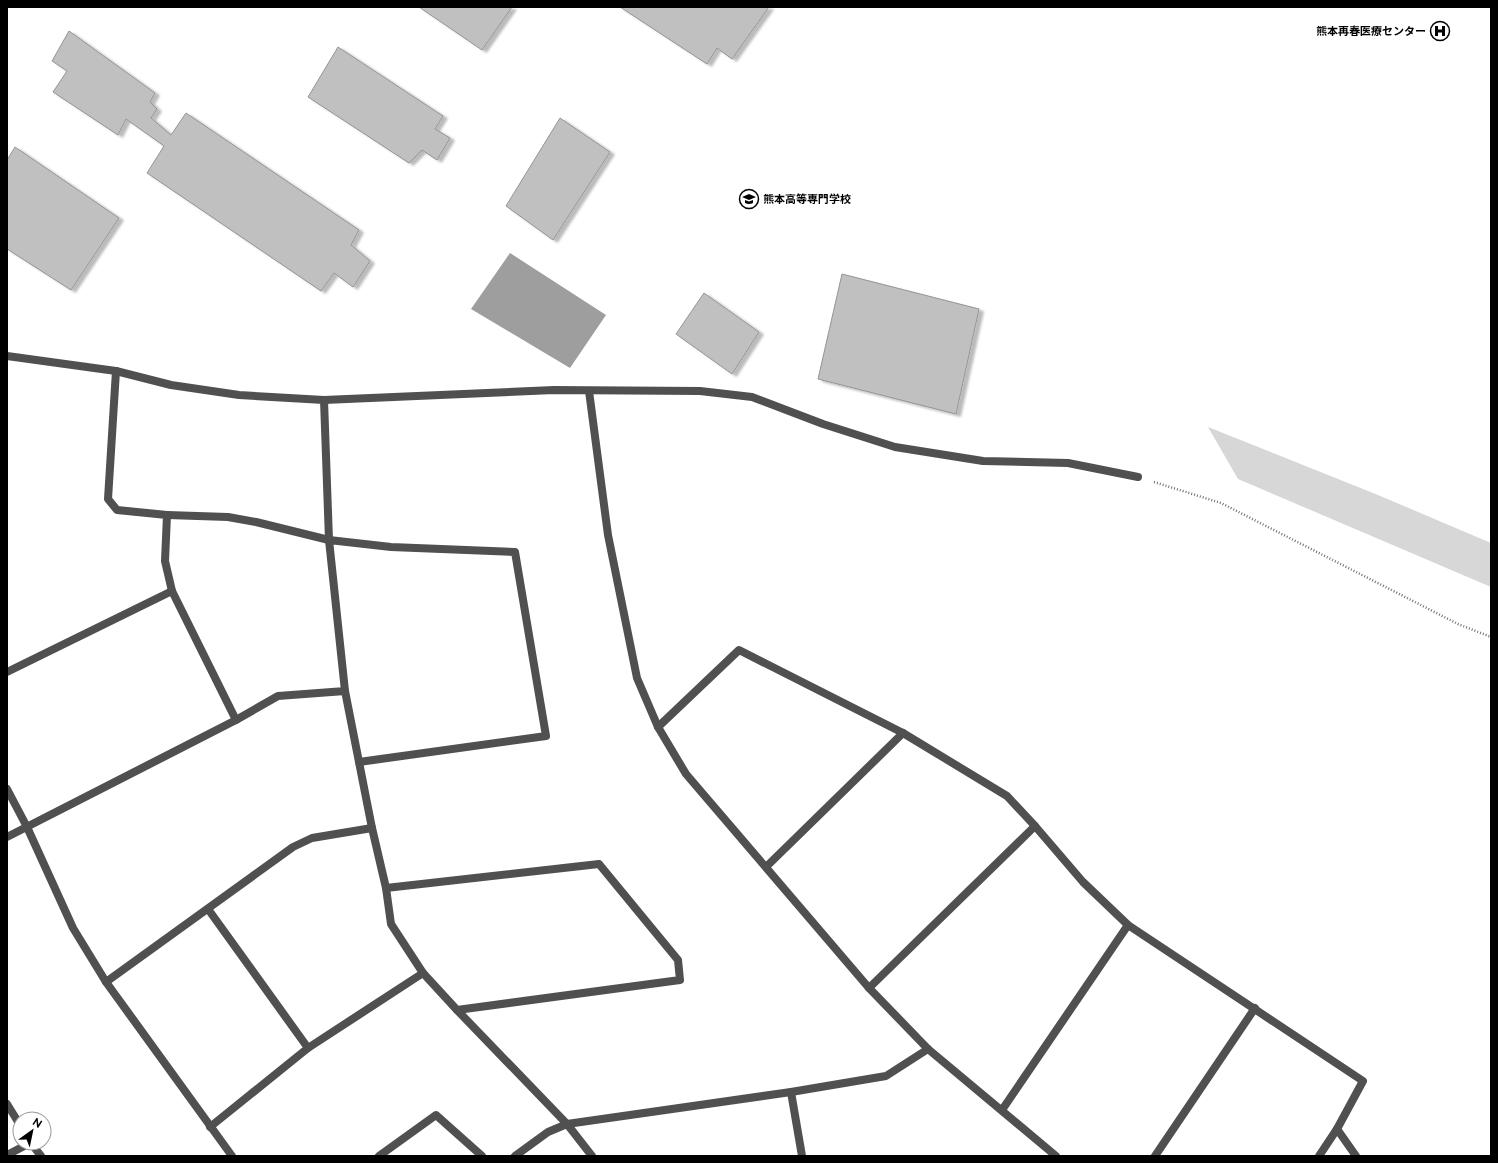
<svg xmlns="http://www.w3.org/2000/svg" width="1498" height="1163" viewBox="0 0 1498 1163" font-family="Raleway,'Noto Sans JP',sans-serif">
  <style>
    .green { fill: #d7d7d7 }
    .water { fill: #9e9e9e }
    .building { fill: #c0c0c0; stroke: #949494; filter: url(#shadow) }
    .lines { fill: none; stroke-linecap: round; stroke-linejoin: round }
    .path { stroke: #727272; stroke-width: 2.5; stroke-dasharray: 1 2; stroke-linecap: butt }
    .minor { stroke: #505050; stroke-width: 8 }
    .tertiary { stroke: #505050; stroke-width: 8 }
    .labels { text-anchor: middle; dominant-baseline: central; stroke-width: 3; stroke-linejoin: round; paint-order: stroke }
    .poi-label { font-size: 11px; font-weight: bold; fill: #000; stroke: #fff; text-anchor: end }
  </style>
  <defs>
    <filter id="shadow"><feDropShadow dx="4.5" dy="2.5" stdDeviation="1" flood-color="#0004"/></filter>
  </defs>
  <rect width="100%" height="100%" fill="#fff"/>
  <polygon class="green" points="1208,427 1378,495 1491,543 1491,587 1238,479"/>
  <polygon class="water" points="510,253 606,315 570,368 471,309"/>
  <g class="building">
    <polygon points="419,7 512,7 482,50"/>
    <polygon points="620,7 769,7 732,59 717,48 707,64"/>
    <polygon points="69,31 155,93 150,102 157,109 151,118 171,135 186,113 359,230 351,245 370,261 353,287 334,273 321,291 147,173 164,146 126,119 118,135 53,92 67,71 52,61"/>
    <polygon points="338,47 443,116 435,129 450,138 437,160 422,150 409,163 308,97"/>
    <polygon points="560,118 610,152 553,240 506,206"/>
    <polygon points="15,147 119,218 71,290 7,249 7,160"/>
    <polygon points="842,274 979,309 956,414 818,379"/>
    <polygon points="704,293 759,332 732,374 676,334"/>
  </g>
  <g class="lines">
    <polyline class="path" points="1154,482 1221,503 1458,624 1491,637"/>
    <g class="minor">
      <polyline points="7,356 116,371 171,385 239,395 324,400 554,390 700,391 752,397 823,424 895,447 983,461 1068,463 1138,477"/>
      <polyline points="167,515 228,517 256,522 329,540 324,400"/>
      <polyline points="7,672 172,591"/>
      <polyline points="236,720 278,696 345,691 329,540 391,547 515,552 546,736 359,762"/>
      <polyline points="658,727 739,650 903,733 1007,796 1035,826 1083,882 1128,925 1363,1081 1337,1129 1319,1156"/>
      <polyline points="7,789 27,827 73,928 106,982 232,1156"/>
      <polyline points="7,837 236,720 172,591 165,561 167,515 117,510 108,499 116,371"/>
      <polyline points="766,867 903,733"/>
      <polyline points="386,888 599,864 678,960 680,980 457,1010 423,973"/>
      <polyline points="208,909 308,1048 210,1127"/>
      <polyline points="106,982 293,847 312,838 372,828 345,691"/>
      <polyline points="869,988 1035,826"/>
      <polyline points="457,1010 567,1124 592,1156"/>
      <polyline points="308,1048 423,973 391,924 386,888 372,828"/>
      <polyline points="791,1092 802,1156"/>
      <polyline points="7,1104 20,1125"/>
      <polyline points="1002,1110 1128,925"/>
      <polyline points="1337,1129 1356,1156"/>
      <polyline points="31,1143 41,1156"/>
      <polyline points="7,1155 30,1143"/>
      <polyline points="379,1156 436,1115 482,1156"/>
      <polyline points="515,1156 548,1132 567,1124 791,1092 886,1076 928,1049"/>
      <polyline points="1155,1156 1255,1008"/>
    </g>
    <polyline class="tertiary" points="589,391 608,535 637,678 658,727 686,774 869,988 928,1049 1056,1156"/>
  </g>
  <defs>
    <g id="hospital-ring" transform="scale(1)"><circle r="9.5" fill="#fff" stroke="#000" stroke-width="1.5"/><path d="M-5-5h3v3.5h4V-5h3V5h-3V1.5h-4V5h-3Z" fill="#000"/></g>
    <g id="university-ring" transform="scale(1)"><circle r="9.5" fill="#fff" stroke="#000" stroke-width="1.5"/><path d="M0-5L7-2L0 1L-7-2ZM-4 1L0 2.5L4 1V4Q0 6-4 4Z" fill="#000"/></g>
  </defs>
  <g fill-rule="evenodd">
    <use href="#hospital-ring" x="1440" y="31"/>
    <use href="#university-ring" x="749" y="199"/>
  </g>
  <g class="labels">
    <g class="poi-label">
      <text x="1426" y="31">熊本再春医療センター</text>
      <text x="763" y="199" text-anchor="start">熊本高等専門学校</text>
    </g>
  </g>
  <rect width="1498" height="1163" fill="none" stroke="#000000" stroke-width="16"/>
  <g transform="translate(32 1131) rotate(33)"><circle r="19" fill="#ffffff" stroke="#999999"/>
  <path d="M0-3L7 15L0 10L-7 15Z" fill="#000000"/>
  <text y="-6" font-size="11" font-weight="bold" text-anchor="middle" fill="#000000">N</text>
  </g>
</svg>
